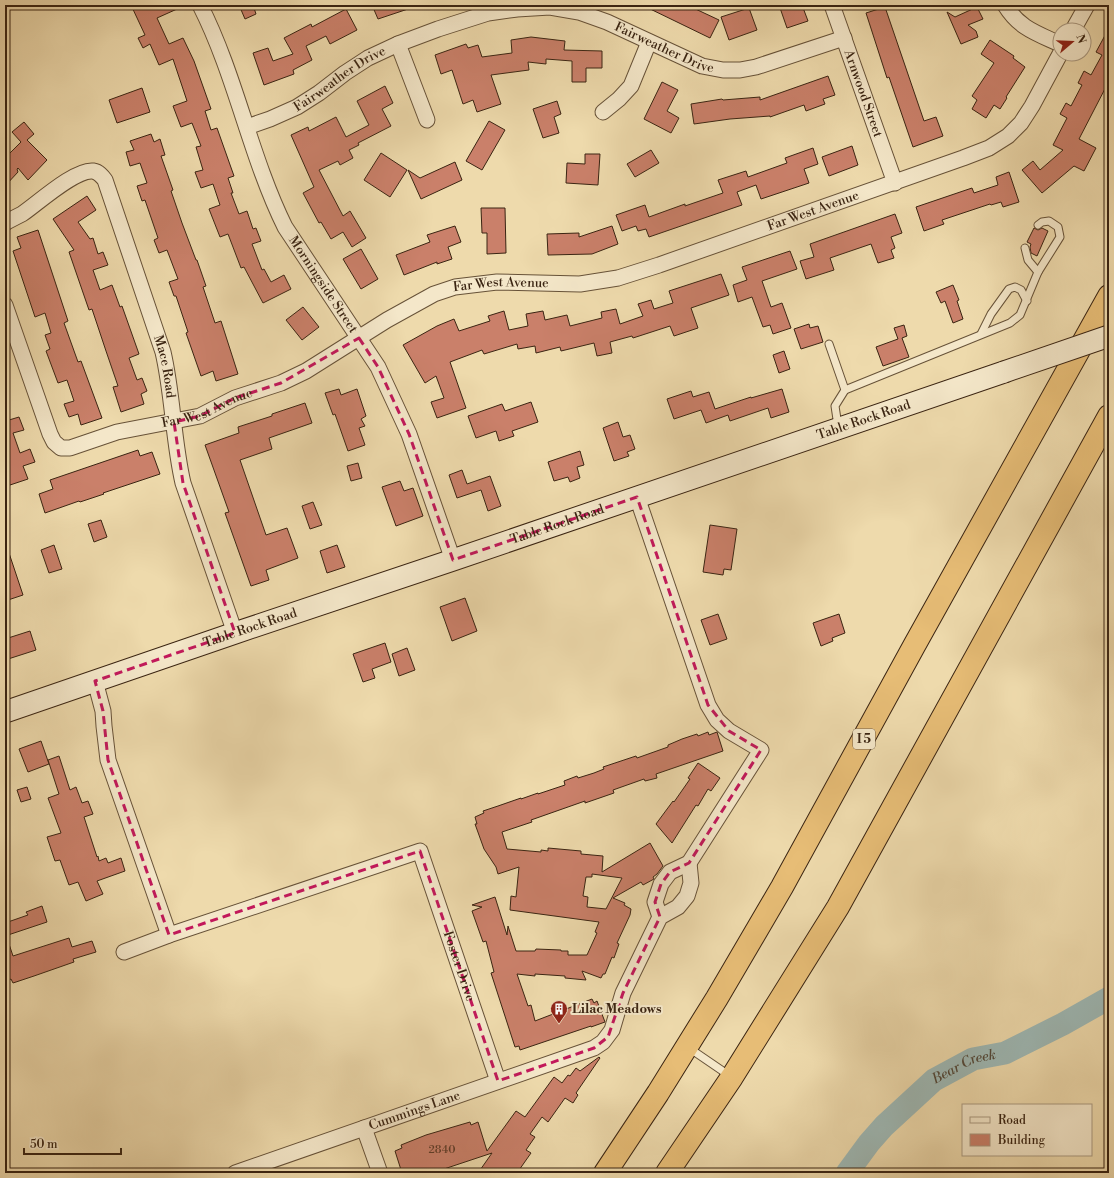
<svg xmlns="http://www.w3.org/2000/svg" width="1114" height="1178" viewBox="0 0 1114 1178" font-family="'Libre Bodoni',serif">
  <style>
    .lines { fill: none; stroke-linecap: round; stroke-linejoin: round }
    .river { stroke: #9eb8b4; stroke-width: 23 }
    .building { fill: #ca806a; stroke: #3a2412; fill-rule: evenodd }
    .service-casing { stroke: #675238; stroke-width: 9 }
    .minor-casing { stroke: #675238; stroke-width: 17 }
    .secondary-casing { stroke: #3a2412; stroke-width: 23 }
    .motorway-casing { stroke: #3a2412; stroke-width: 24 }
    .service { stroke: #f4e7c9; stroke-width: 7 }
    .minor { stroke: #f4e7c9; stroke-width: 15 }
    .secondary { stroke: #f4e7c9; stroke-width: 21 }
    .motorway { stroke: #e7bd76; stroke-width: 22 }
    .secondary-bridge-casing { stroke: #3a2412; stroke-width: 23; stroke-linecap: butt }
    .secondary-bridge { stroke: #f4e7c9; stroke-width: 21 }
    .marked { fill: none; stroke: #c2185b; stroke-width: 3; stroke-dasharray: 8 5; stroke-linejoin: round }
    .labels { text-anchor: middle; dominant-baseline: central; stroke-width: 4; stroke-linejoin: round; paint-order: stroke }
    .number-label { font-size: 11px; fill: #5e3b28 }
    .shield { fill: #f4e7c9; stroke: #725e49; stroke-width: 1 }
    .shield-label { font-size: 12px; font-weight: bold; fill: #3a2412 }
    .street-label { font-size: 13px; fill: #3a2412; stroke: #f4e7c9 }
    .poi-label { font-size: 13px; font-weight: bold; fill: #3a2412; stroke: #f4e7c9; text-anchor: start }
    .water-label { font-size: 14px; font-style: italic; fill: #53493a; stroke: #f4e7c9 }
  </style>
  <rect width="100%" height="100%" fill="#eedaac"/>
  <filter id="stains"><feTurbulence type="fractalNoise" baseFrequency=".005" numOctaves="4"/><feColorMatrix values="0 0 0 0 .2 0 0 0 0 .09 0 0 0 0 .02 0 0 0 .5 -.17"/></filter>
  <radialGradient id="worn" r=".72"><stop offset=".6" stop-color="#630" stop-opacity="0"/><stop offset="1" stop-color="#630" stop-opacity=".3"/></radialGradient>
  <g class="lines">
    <path class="river" id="s1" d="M847,1173L869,1143L884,1126L934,1080L973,1059L1005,1053L1063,1024L1109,998"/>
  </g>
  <g class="building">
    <polygon points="131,5 186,5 157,18 169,44 183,38 194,61 211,109 205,111 211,130 217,128 234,176 228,178 233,193 231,193 239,214 247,211 253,229 256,228 261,241 252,244 262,270 264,269 271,282 284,275 291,289 263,303 244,267 241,268 228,234 220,237 209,209 220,205 213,184 201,188 195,172 203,170 196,147 201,146 192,123 181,127 173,106 187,101 173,59 159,65 150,44 143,48 138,38 145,35"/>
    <polygon points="239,5 253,5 256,14 245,19"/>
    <polygon points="372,5 413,5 414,7 378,19"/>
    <polygon points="642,5 687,5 719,20 710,38"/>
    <polygon points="779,5 802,5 808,21 787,28"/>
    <polygon points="885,7 924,121 936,117 943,136 913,147 889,77 887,78 866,13"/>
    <polygon points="977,7 983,19 968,25 976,31 978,37 961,44 947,12 955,17"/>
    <polygon points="749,8 757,30 729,40 721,17"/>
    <polygon points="346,9 357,30 330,44 326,36 306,46 312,60 293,70 294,74 264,85 253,53 268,48 273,61 293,54 284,38 311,24 312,27"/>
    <polygon points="1109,28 1109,81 1079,139 1096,148 1084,171 1074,166 1042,193 1022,170 1033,161 1040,170 1063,150 1053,145 1067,118 1060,114 1066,103 1071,106 1082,85 1078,83 1084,71 1091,75 1102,55 1096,52"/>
    <polygon points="531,37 565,41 564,50 602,51 602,68 586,68 586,82 572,82 572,61 546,59 546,64 528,62 529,70 491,75 501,104 477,112 473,100 463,104 452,70 441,74 435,55 466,44 468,48 478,45 482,57 512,53 511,40"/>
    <polygon points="990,40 1014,56 1013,58 1025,67 1006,97 1007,98 1000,109 994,105 986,118 972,109 977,100 972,96 994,63 981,54"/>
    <polygon points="828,76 835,95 823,99 825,104 806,111 804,105 770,117 770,116 730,119 694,124 691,104 722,99 723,100 760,97 760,100"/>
    <polygon points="662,82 678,90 667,111 679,118 671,133 644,119"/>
    <polygon points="385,86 393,103 382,109 391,126 358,143 359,145 349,150 353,158 340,165 338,161 319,170 343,216 350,211 366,238 352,247 343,232 331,239 321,222 319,223 303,193 314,187 291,135 308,127 309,131 336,117 346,137 369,125 357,101"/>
    <polygon points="142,88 150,112 117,123 109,100"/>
    <polygon points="557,101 561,114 554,117 559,133 543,138 533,109"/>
    <polygon points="489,121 505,130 482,170 466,161"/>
    <polygon points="24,122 34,134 27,140 47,160 28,180 18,168 17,169 18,172 5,186 5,158 21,142 12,132"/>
    <polygon points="151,134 154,142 160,139 165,155 161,156 173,190 171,191 182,223 196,260 197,260 206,286 203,287 215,323 221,321 238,374 216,381 213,371 201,376 186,333 188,332 176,296 174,296 169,282 178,279 167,250 159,253 154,240 158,238 145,200 142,201 137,186 147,183 140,163 130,166 126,152 134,150 130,141"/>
    <polygon points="852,146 858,165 829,176 822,157"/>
    <polygon points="813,148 818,164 804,169 809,183 761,199 756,185 737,192 742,205 649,237 646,229 638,231 636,226 622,231 616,215 645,205 649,217 685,204 685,206 723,193 718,180 746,171 748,177 787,163 785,158"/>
    <polygon points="651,150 659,163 635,177 627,164"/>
    <polygon points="381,153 407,170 390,197 364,180"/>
    <polygon points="585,154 600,154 598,185 566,183 567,163 585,164"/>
    <polygon points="455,162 462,180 421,199 408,170 420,178"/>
    <polygon points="1009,172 1019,202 1003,207 1001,202 991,205 990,204 942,220 944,224 924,231 916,207 972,188 974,193 998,185 996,177"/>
    <polygon points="87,196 96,210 78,222 90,239 93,238 98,254 103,252 108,265 93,270 100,290 112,285 120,307 122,306 139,354 129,358 137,380 142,378 147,391 141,394 144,404 121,412 113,387 118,386 106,351 92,309 89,310 69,252 74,250 53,219"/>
    <polygon points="481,208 505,208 506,253 487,254 487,233 482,233"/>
    <polygon points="895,214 902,233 891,237 895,248 891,250 894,258 878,263 871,244 830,258 834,270 806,279 800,261 814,257 810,244"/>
    <polygon points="455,226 461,242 448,247 452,259 437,264 437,262 404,275 396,255 430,242 427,235"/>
    <polygon points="612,226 618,244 592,254 548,255 547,234 579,233 579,237"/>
    <polygon points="1034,228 1038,230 1042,228 1048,231 1037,256 1031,253 1030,247 1031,244 1027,242"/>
    <polygon points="38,230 68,321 64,323 78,362 81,361 102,418 81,425 78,414 69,417 64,404 74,401 67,380 58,383 46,351 50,349 45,335 51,333 45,313 35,317 13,251 21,248 17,237"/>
    <polygon points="361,249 378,279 361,289 343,259"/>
    <polygon points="790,251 797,269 762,281 771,307 782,303 791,328 773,334 770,325 763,327 752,297 738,302 733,285 747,280 742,267"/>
    <polygon points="721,274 729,295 691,308 698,328 674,336 670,326 633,338 632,336 610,342 612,353 597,356 594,343 561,351 560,347 536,353 535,346 518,349 517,344 484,354 482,350 450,362 466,408 437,418 431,402 444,398 436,376 425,383 403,345 437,326 454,319 459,331 490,321 488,316 504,311 509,330 528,326 526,314 543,311 545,320 567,315 570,326 602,318 601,312 616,309 620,324 643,316 638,304 651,300 654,309 673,303 669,291"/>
    <polygon points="953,285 959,300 957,301 963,319 953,323 945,301 941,303 936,292"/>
    <polygon points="303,307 319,327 302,340 286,320"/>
    <polygon points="809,324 810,328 818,326 823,342 801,349 794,329"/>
    <polygon points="904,325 907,336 902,338 909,357 883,366 876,347 898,339 894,328"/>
    <polygon points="784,351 790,369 779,373 773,355"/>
    <polygon points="339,389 341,395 357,389 366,416 361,419 365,426 359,428 365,445 348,451 335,414 333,415 325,393"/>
    <polygon points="782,389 789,412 771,418 768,408 730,421 728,415 706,423 701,410 674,419 667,399 691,391 693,397 709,392 715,409 751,397 751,398"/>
    <polygon points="531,402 538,422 512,431 514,436 499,441 496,431 476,438 468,416 502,404 505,411"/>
    <polygon points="305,403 312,423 269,438 272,449 240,460 266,535 287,528 298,558 266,570 269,580 251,586 225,513 229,512 205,445 239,433 238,427 272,416 272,414"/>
    <polygon points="5,414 7,414 9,420 19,417 24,430 13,433 20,453 30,449 35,462 23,466 28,479 7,486 5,480"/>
    <polygon points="618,422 623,437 630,435 635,449 627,452 629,456 614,461 603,428"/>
    <polygon points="138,450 140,456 152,452 160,474 103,493 104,494 80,502 79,501 45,513 39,494 53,489 50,480"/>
    <polygon points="580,451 584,465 577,467 580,478 570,482 568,477 554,481 548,462"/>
    <polygon points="358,463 362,478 351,481 347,466"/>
    <polygon points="462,470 467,484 490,476 501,506 488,511 481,490 457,498 449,475"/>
    <polygon points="400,481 404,491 413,488 423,516 396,526 382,487"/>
    <polygon points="313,502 322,525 310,529 302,506"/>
    <polygon points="101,520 107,537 94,542 88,524"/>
    <polygon points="710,525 737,529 731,570 724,569 723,575 703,572"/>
    <polygon points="54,545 62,569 49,573 41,550"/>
    <polygon points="337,545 345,567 327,573 320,551"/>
    <polygon points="5,547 7,547 23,595 8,600 5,589"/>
    <polygon points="465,598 477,631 452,641 440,607"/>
    <polygon points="718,614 727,639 710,645 701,620"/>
    <polygon points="839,614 845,633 832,638 833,641 821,646 813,623"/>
    <polygon points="30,631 36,650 5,660 5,639"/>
    <polygon points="385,643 391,662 372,669 375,678 363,682 353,654"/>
    <polygon points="407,648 415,670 399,676 392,654"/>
    <path d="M708,732L709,735L717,732L723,751L656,774L657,778L645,781L644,779L613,790L614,793L585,803V801L531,820L532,822L502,832L507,849L541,852V850L548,851V848L581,851V854L603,856L602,872L650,843L663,866L657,874L653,877L654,879L643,885L641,882L613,898L625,903L624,905L631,909L630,915L617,943L619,944L614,958L612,957L605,974H603L601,978L582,971L586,980L565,978V976L535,974V976L517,974L528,1006L531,1005L535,1021L592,999L594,1003L597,1001L605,1022L591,1027V1026L520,1050L519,1046L515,1047L491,973L494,972L486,941L483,942L472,911L482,907L472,905L495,897L507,935L508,926L516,951H535L536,949L561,950V951H568V955H587L597,933L595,932L599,922L510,910L511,896L516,897L519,867L498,874L496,867L484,849L475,824H477L475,817L484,813L483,811L498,806L521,798V799L538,793V794L565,785L564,781L577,776L578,778L594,773L604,769L603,767L636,756L637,758L668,747V745L682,739L697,734L698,736ZM592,874L622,878L606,909L587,907L588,897L583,896L586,877H592Z"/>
    <polygon points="41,741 49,764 28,772 19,749"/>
    <polygon points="59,756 70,790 76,787 82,803 88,801 93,814 84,817 97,857 98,856 99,861 106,858 108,863 121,858 125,871 97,881 103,894 86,901 78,882 69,885 60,860 55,861 47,837 61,833 48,798 59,794 48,760"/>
    <polygon points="698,763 720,778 711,791 708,789 698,806 696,805 672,843 656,824 673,801 674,802 690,779 688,778"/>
    <polygon points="27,787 31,799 21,802 17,790"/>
    <polygon points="42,906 47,922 5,936 5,923 28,915 26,912"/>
    <polygon points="5,938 7,938 13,956 69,938 72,947 92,941 96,952 73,959 74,962 34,976 13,983 11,979 5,982"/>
    <polygon points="599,1057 600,1058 576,1093 578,1095 573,1103 565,1098 548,1122 542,1117 530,1134 535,1137 526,1150 531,1153 517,1173 478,1173 492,1153 432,1173 402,1173 395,1151 402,1148 401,1145 426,1135 470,1122 471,1125 478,1122 487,1151 516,1111 525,1117 554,1077 562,1083 568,1075 570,1076 576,1068 580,1071"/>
  </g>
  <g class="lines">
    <g class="service-casing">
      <g id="service">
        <polyline points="1025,248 1028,260 1038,272"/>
        <polyline points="981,334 991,314 1009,289 1015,287 1021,290 1027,301"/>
        <polyline points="829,344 845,390"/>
        <polyline points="838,426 835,406 845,390 1010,323 1020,315 1038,272 1060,237 1058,227 1049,221 1042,222 1038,225"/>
        <polyline points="689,1048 730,1076"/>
      </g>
    </g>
    <g class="minor-casing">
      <g id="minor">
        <path id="s2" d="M200,5C236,76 250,156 285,227L378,367L409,434L453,560"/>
        <path id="s3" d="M832,5L895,183"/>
        <path d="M1005,5C1019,28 1036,33 1060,44"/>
        <polyline points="1073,30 1087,5"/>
        <polyline points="398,44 427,120"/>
        <polyline points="603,112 619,99 631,86 649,42"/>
        <path id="s4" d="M247,127L270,119L297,107L319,93L345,73L368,58L398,44L438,29L488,13L517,9L550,7L579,12L607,22L702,66L723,70H740L756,67L844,38"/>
        <path id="s5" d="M5,223C10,220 16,217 22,214C37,204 75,169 93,171C99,172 102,176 105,180L163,352C173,395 173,440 183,483L235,633"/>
        <path id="s6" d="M5,305L50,434L54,442L61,448H70L117,432L200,416L235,398L281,383L306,371L387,320L434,294L455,287L497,282L580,284L618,278L659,265L963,158L989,148L1008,136L1021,123L1032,106L1060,54"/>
        <polyline points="637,497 708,705 717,720 729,731 761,750 689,863 670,872 661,884 655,902 660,917"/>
        <path id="s7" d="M95,681L103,711L104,726L108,760L169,935L420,851L498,1081"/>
        <polyline points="124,952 169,935"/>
        <polyline points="364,1128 380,1173"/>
        <path id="s8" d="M235,1173L594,1048L603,1042L612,1030L623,993L660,917L678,907L687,896L691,883L689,863"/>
      </g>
    </g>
    <g class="secondary-casing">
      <g id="secondary">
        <path id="s9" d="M5,712L235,633L453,560L1004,372"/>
      </g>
    </g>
    <g class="motorway-casing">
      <g id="motorway">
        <polyline points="605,1173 658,1093 717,998 782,887 914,646 1109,296"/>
        <polyline points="667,1173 732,1077 838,907 1109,416"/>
      </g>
    </g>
    <use href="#service" class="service"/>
    <use href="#minor" class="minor"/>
    <use href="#secondary" class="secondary"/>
    <use href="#motorway" class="motorway"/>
    <g class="secondary-bridge-casing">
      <polyline id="secondary-bridge" points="1004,372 1109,336"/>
    </g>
    <use href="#secondary-bridge" class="secondary-bridge"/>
  </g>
  <path class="marked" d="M359,338L378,367L409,434L453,560L637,497L708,705L729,731L761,750L689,863L670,872L661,884L655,902L660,917L623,993L608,1037L594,1048L498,1081L420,851L169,935L108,760L103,711L95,681L235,633L183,483L174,422L200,416L235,398L281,383Z"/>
  <defs>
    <g id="building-pin" transform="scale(0.9)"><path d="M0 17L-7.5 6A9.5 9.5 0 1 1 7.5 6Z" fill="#8f2418" stroke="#f4e7c9"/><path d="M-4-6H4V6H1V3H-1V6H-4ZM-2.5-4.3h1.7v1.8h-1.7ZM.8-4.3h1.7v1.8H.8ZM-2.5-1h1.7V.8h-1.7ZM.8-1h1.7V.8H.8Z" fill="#fff"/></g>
  </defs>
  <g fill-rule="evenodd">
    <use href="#building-pin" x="559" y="1009"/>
  </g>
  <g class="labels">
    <g class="number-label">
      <text x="442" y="1150">2840</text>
    </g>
    <rect class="shield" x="853" y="729" width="22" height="20" rx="3"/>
    <g class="shield-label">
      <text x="864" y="739">I 5</text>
    </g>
    <g class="street-label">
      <text stroke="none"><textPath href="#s4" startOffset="453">Fairweather Drive</textPath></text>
      <text stroke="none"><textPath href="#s4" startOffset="105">Fairweather Drive</textPath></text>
      <text stroke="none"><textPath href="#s3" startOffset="94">Arnwood Street</textPath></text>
      <text stroke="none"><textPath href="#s6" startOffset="955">Far West Avenue</textPath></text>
      <text stroke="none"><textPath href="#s2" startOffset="307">Morningside Street</textPath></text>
      <text stroke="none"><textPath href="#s6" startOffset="631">Far West Avenue</textPath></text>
      <text stroke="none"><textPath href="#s5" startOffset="315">Mace Road</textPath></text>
      <text stroke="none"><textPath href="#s6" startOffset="307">Far West Avenue</textPath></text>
      <text stroke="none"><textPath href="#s9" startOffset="907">Table Rock Road</textPath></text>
      <text stroke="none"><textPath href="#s9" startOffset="583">Table Rock Road</textPath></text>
      <text stroke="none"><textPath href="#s9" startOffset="259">Table Rock Road</textPath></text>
      <text stroke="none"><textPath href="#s7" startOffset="652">Foster Drive</textPath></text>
      <text stroke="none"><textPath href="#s8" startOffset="190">Cummings Lane</textPath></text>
    </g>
    <g class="poi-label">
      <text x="572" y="1009">Lilac Meadows</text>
    </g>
    <g class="water-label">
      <text stroke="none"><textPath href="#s1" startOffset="161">Bear Creek</textPath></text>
    </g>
  </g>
  <rect width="1114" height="1178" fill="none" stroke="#eedaac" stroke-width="20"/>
  <rect x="6" y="6" width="1102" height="1166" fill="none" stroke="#3a2412" stroke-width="2"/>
  <rect x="10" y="10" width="1094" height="1158" fill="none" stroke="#3a2412"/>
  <rect x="962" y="1104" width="130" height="52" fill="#f4e7c9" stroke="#aa9980"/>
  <rect x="970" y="1117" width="20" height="6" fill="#f4e7c9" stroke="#aa9980"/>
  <text x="998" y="1124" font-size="12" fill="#3a2412">Road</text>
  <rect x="970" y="1134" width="20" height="12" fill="#ca806a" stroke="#aa9980"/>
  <text x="998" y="1144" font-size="12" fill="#3a2412">Building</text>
  <g transform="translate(1072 42) rotate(71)"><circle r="19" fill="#f4e7c9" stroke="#aa9980"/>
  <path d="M0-3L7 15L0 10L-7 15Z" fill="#8f2418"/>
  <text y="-6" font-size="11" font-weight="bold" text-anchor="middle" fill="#3a2412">N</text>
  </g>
  <path d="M24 1148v6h97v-6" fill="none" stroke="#3a2412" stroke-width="2"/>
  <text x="30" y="1148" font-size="12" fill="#3a2412" stroke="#f4e7c9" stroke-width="3" paint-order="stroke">50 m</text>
  <rect width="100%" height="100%" filter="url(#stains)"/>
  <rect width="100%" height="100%" fill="url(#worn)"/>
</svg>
